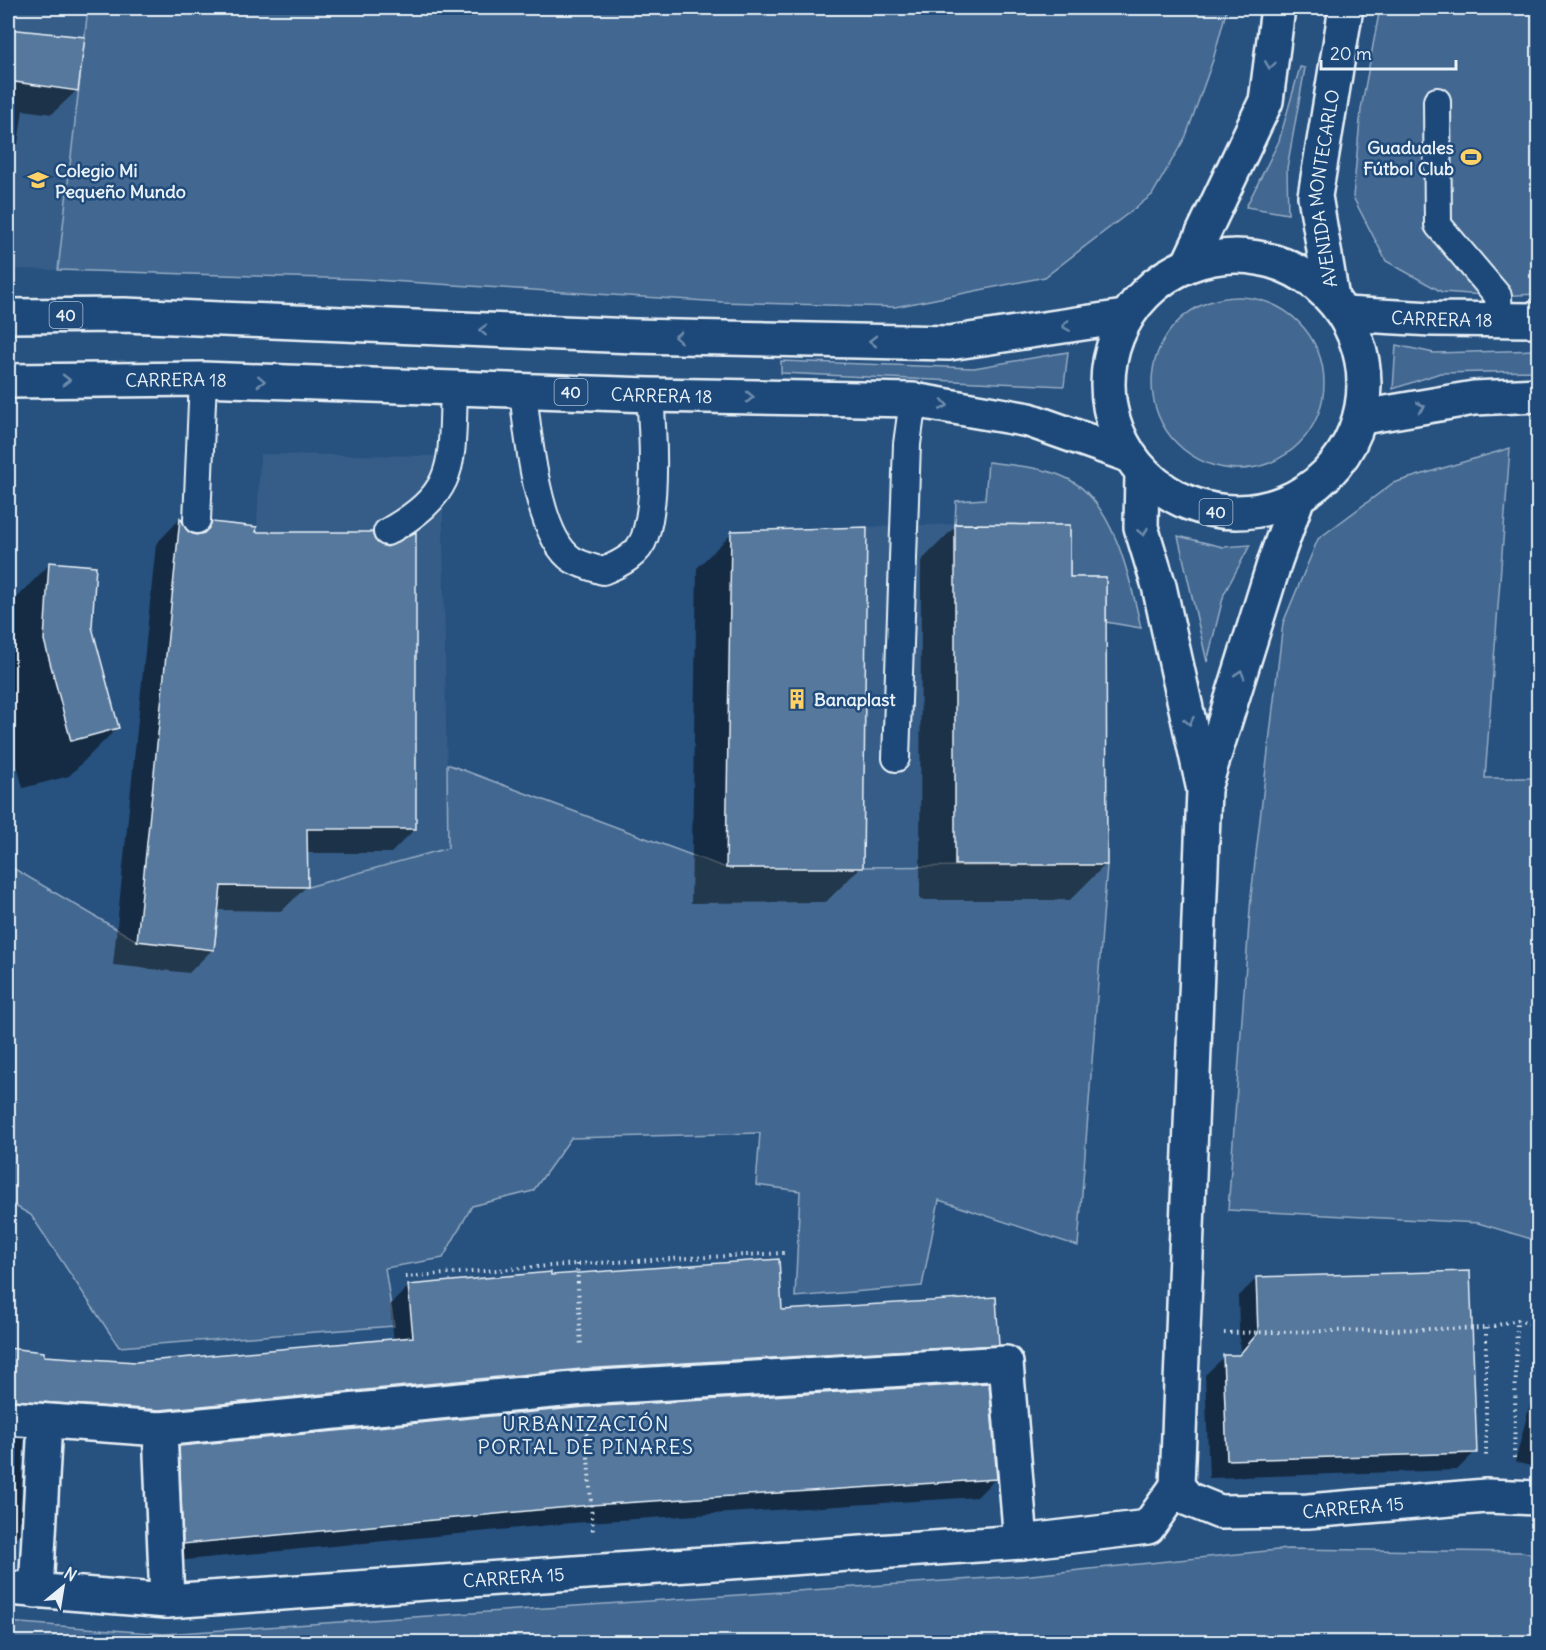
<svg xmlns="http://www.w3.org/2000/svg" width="1546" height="1650" viewBox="0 0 1546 1650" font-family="Delius,sans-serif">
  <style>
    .built { fill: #355d88 }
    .green { fill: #436891; stroke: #96acc4; stroke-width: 1.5 }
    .shadow { fill: #0007 }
    .building { fill: #57789d; stroke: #e8f1f8; stroke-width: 1.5 }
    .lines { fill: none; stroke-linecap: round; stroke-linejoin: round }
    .lane-casing { stroke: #e8f1f8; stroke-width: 30 }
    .street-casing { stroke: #e8f1f8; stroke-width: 38 }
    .secondary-casing { stroke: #e8f1f8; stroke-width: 38 }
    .primary-casing { stroke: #e8f1f8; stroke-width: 38 }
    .path { stroke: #e8f1f8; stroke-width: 4; stroke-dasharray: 1.5 4.5; stroke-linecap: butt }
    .lane { stroke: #1f4a7a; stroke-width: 26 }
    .street { stroke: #1f4a7a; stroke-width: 33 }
    .secondary { stroke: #1f4a7a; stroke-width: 33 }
    .primary { stroke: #1f4a7a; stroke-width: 33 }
    .oneway { stroke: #6f8dac }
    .labels { text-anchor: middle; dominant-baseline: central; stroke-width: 5; stroke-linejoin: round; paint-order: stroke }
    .shield { fill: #1f4a7a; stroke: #acbfd2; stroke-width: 1.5 }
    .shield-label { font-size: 16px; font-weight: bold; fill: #e8f1f8 }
    .poi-label { font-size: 18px; font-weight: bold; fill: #e8f1f8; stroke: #1f4a7a; text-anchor: start }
    .street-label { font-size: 18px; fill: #e8f1f8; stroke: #1f4a7a }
    .neighbourhood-label { font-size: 20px; letter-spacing: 1.5px; fill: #e8f1f8; stroke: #1f4a7a }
  </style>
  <rect width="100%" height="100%" fill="#27517f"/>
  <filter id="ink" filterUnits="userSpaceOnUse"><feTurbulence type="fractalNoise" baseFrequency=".0167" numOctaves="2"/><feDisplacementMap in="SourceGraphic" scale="12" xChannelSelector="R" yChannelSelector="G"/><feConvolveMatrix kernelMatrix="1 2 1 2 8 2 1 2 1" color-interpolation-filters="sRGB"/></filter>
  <g filter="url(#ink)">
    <g class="built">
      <polygon points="8,8 88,8 58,270 8,269"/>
      <polygon points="260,454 442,456 448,848 308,887 221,886 257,527"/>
      <polygon points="955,524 1070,525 1106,577 1107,865 726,868 731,531"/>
    </g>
    <g class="green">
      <polygon points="88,8 1227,8 1213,60 1186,136 1152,195 1045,277 895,307 722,302 359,279 58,270"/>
      <polygon points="1380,8 1538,8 1538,294 1498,296 1442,292 1386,261 1353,197 1361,109"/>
      <polygon points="1300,67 1305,68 1287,168 1288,214 1246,207 1279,141"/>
      <circle cx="1238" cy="383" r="86"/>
      <polygon points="1396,345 1434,353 1538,350 1538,371 1440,373 1393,389"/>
      <polygon points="1068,352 1064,386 781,373 781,361 974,368"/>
      <polygon points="1510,448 1485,778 1538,778 1538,1241 1478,1223 1228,1210 1251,896 1283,623 1318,539 1393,483"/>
      <path d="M988,462C1013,465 1041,467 1064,477C1114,498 1131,582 1141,628L1106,622V577H1070V525L955,524L956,501L985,499Z"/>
      <polygon points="1178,536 1223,547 1250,545 1224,594 1207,662"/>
      <polygon points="447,764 726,868 1107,865 1078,1246 939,1200 922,1286 795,1297 800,1191 756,1185 760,1133 571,1138 533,1191 472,1206 443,1258 385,1268 394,1326 119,1347 31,1215 8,1202 8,865 137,941 214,950 221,886 308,887 448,848"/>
      <polygon points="1287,1549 1523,1552 1538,1556 1538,1642 8,1642 8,1622 164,1634 1031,1575"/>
    </g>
    <g class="shadow">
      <polygon points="8,30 42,36 77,90 52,114 23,110 18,144 8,154"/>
      <polygon points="179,520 188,534 196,536 212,524 255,533 415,829 391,853 306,853 306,887 282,911 217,910 213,949 189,973 113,965 156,544"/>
      <polygon points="956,526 1069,578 1105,865 1070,900 920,900 921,561"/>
      <polygon points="732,533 861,867 826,902 691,903 697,568"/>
      <polygon points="50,564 90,627 117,728 69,776 23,788 8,731 8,606"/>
      <polygon points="550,1277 997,1344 979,1363 140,1428 8,1419 8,1350 43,1353 42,1358 136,1364 394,1341 390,1305 409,1286"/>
      <polygon points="1256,1279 1475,1452 1457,1470 1209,1478 1205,1375 1224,1357 1240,1356 1238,1297"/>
      <polygon points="1538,1373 1538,1468 1515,1462"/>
      <polygon points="8,1438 24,1439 19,1534 8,1546"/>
      <polygon points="180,1447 995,1479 977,1497 572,1523 165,1562 162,1466"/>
    </g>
    <g class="building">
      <polygon points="8,29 85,37 78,91 8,81"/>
      <polygon points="180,518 189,532 196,535 204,533 212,522 257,527 256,532 372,532 375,540 387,547 416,532 416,829 307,829 308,887 221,886 214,950 137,941"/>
      <polygon points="955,524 1070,525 1070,577 1106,577 1107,865 955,865"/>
      <polygon points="867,527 863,868 726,868 731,531"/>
      <polygon points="49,562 96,566 92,627 119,728 71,741 44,640"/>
      <polygon points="779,1259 782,1310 996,1297 999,1345 582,1369 160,1410 8,1400 8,1348 44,1352 44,1356 136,1362 413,1337 408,1285 551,1272 551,1275"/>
      <polygon points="1470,1271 1477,1453 1227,1460 1223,1355 1239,1355 1258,1333 1256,1277"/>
      <polygon points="989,1383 997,1479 591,1505 183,1544 179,1446 585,1407"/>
    </g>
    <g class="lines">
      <g class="lane-casing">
        <g id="lane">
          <polyline points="1437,101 1438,225 1498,296 1499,320"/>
          <path d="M523,390C527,430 537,538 573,560C582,565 594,568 603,571C620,564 639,555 645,536C657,499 653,434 650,395"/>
          <polyline points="197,520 203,379"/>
          <path d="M387,532C459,491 451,464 454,389"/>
          <polyline points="896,758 907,444 913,400"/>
        </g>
      </g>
      <g class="street-casing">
        <g id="street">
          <polyline points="8,1418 160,1429 584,1388 1006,1363 1021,1542"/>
          <polyline points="160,1429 167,1601"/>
          <path id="s1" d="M8,1588L167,1601L1021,1542L1148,1527L1177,1486"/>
          <polyline points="36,1591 45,1422"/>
        </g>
      </g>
      <g class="secondary-casing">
        <g id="secondary">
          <polyline points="1189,263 1266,101 1278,8"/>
          <path id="s2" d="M1332,298L1315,196L1346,8"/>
          <path id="s3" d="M1142,473L1141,527L1159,586L1204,790L1177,1486L1188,1499L1220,1512L1308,1511L1486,1496L1538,1498"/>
          <polyline points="1204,788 1275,561 1298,497"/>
        </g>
      </g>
      <g class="primary-casing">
        <g id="primary">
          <circle cx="1236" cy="384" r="128"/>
          <path id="s4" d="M1344,314L1432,319L1538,320"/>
          <polyline points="8,316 124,315 634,336 949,343 1124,317"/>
          <path id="s5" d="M8,381L203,379L650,395L913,400L1029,420L1128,455"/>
          <polyline points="1363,417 1474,398 1538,395"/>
        </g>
      </g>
      <g class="path">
        <polyline points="1462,11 1538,8"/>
        <polyline points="1529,276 1538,276"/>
        <polyline points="577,1264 581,1347"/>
        <polyline points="405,1277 577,1264 784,1253"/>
        <polyline points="1486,1328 1486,1457"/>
        <polyline points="1224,1333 1486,1328 1517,1320 1538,1326"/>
        <polyline points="586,1427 593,1533"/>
        <polyline points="1514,1458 1517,1320"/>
      </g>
      <use href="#lane" class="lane"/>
      <use href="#street" class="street"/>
      <use href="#secondary" class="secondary"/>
      <use href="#primary" class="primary"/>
    </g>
    <defs><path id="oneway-chevron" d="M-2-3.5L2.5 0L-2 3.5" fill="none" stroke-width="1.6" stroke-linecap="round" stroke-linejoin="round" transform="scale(1.5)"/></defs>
    <g class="oneway">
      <use href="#oneway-chevron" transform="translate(1270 65) rotate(98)"/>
      <use href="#oneway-chevron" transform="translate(1066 326) rotate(172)"/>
      <use href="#oneway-chevron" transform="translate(483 330) rotate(-178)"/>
      <use href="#oneway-chevron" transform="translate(678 337) rotate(-179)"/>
      <use href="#oneway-chevron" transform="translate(873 341) rotate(-179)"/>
      <use href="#oneway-chevron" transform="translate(66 380)"/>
      <use href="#oneway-chevron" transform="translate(261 381) rotate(2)"/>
      <use href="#oneway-chevron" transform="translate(750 397) rotate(1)"/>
      <use href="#oneway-chevron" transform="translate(944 405) rotate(10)"/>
      <use href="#oneway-chevron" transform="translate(1421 407) rotate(-10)"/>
      <use href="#oneway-chevron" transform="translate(1143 532) rotate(78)"/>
      <use href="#oneway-chevron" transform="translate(1240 674) rotate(-73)"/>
      <use href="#oneway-chevron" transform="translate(1189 721) rotate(78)"/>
    </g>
  </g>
  <defs>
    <g id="stadium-bare" transform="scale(1.62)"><path d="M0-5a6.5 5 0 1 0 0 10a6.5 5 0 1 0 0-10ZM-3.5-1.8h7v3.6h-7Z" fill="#ffd166" stroke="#1f4a7a" stroke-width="2.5" paint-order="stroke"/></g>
    <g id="university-bare" transform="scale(1.62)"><path d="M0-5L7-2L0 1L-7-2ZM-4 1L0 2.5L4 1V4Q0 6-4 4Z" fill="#ffd166" stroke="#1f4a7a" stroke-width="2.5" paint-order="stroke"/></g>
    <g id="building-bare" transform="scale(1.62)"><path d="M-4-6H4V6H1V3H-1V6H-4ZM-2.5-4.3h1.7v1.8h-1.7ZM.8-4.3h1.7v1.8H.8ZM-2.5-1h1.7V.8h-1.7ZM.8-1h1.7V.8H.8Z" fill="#ffd166" stroke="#1f4a7a" stroke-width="2.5" paint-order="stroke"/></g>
  </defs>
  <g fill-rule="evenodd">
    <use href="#stadium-bare" x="1471" y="157"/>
    <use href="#university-bare" x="38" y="180"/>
    <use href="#building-bare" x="797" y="699"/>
  </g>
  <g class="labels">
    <g class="shield">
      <rect x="49.5" y="302" width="33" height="26" rx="4.5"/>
      <rect x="554.5" y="379" width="33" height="26" rx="4.5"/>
      <rect x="1199.5" y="499" width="33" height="26" rx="4.5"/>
    </g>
    <g class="shield-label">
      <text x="66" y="315">40</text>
      <text x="571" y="392">40</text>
      <text x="1216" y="512">40</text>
    </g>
    <g class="poi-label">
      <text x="1454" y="147" text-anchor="end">Guaduales<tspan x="1454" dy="21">Fútbol Club</tspan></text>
      <text x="55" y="170">Colegio Mi<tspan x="55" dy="21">Pequeño Mundo</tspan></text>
      <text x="814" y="699">Banaplast</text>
    </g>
    <g class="street-label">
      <text stroke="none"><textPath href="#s2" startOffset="111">AVENIDA MONTECARLO</textPath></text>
      <text stroke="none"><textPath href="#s4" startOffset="98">CARRERA 18</textPath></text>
      <text stroke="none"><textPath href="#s5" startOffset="168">CARRERA 18</textPath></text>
      <text stroke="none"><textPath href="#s5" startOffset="654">CARRERA 18</textPath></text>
      <text stroke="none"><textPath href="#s3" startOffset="1206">CARRERA 15</textPath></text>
      <text stroke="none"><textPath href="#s1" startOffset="507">CARRERA 15</textPath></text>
    </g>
    <g class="neighbourhood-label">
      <text x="586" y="1423">URBANIZACIÓN<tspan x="586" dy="23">PORTAL DE PINARES</tspan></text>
    </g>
  </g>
  <rect width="1546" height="1650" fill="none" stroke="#1f4a7a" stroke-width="30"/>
  <rect x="15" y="15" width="1516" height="1620" fill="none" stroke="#e8f1f8" stroke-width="2" filter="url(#ink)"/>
  <g transform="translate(63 1587) rotate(30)" stroke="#1f4a7a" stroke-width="4.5" paint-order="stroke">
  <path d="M0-4.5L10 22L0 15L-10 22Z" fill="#e8f1f8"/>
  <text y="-9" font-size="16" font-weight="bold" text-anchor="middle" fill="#e8f1f8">N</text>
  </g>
  <path d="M1321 60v9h135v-9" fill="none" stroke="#e8f1f8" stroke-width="3"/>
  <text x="1330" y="60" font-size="18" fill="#e8f1f8" stroke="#1f4a7a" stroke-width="4.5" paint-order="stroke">20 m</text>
</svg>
